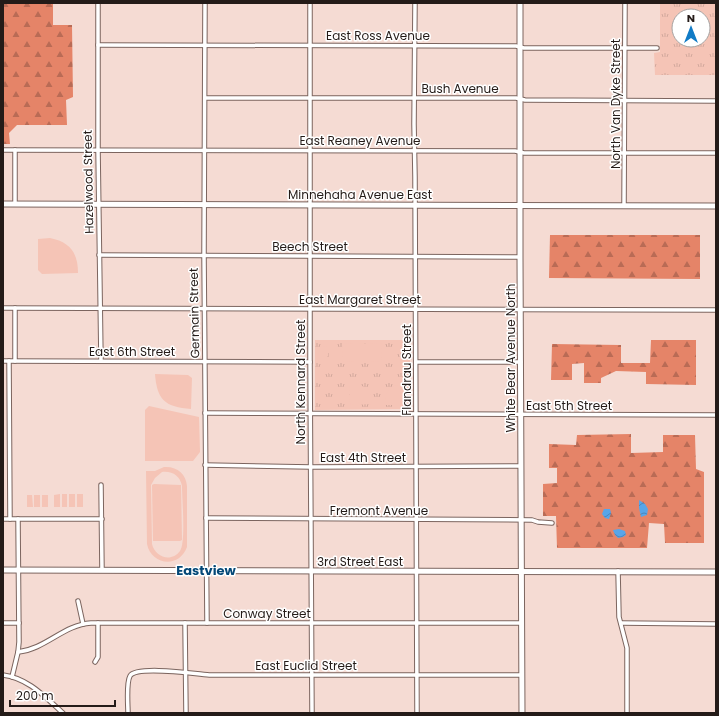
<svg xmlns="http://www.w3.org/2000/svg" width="719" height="716" viewBox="0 0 719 716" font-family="Poppins,sans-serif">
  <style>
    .grass { fill: url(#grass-tufts); fill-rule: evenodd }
    .forest { fill: url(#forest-firs) }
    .garden { fill: #f5c4b6; fill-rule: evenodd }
    .water { fill: url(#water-waves) }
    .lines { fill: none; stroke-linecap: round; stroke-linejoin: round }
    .street-casing { stroke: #7c655f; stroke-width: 5.5 }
    .secondary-casing { stroke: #7c655f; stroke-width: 7 }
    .street { stroke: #fff; stroke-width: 3.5 }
    .secondary { stroke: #fff; stroke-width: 5 }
    .labels { text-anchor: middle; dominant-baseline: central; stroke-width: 3; stroke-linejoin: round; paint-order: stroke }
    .street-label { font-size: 12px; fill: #241b18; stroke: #fff }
    .neighbourhood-label { font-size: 13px; font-weight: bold; fill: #044877; stroke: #fff }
  </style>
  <defs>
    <pattern id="grass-tufts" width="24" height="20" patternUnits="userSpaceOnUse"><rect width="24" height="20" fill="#f5c4b6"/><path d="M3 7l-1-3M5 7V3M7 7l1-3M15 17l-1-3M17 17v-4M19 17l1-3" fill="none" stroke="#d2a89c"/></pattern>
    <pattern id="forest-firs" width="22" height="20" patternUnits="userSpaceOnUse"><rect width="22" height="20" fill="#e58468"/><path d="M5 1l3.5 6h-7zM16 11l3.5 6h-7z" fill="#b96b55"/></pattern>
    <pattern id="water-waves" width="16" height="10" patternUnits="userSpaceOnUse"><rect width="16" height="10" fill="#58a5e9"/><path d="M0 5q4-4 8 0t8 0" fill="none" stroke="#4986bc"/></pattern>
  </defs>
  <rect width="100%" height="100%" fill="#f5dbd3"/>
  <g class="grass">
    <path d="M660,3H716V75H655L654,53L660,52ZM679,16H703V40H679Z"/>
    <polygon points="315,340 410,340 410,409 315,410"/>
  </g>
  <g class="forest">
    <polygon points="3,3 53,3 53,25 72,25 73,97 66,100 67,125 17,125 9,133 10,144 3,144"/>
    <polygon points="550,235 700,235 700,279 549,278"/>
    <polygon points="651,340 696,340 696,385 646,384 646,372 616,371 601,378 601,383 584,383 584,363 572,364 572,380 551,380 552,344 621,345 621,363 650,363"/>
    <polygon points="631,434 631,453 663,452 663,435 695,435 696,469 704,472 704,543 665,543 664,524 649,523 647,548 557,548 556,516 543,516 543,484 557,483 557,468 549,468 549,444 576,445 577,435"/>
  </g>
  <g class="garden">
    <path d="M50,238C70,242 78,253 78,273L42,274L38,270V239Z"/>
    <polygon points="381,343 382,361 343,362 342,344"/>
    <polygon points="327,346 327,359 321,359 321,347"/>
    <rect x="329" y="346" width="6" height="13"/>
    <rect x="329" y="366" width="8" height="8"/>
    <path d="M155,374L188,375L192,378L191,409C165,407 157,400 155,374Z"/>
    <polygon points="405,385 405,403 403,405 385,405 386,396 389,388 394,386"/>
    <polygon points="350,386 362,386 369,390 371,397 371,404 352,405 349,403"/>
    <polygon points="149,406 199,417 200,452 193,461 145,461 145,410"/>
    <path d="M164,467C177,466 186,474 187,486V547C179,569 151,565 147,544L146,471H155ZM162,472C173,471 180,476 182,486C182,498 186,543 180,551C171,563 155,557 152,544L151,485L155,478Z"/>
    <polygon points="154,484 181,485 182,540 180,541 153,541 152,485"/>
    <polygon points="60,494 60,507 54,507 54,495"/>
    <rect x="62" y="494" width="5" height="13"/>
    <rect x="69" y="494" width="6" height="13"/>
    <rect x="77" y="494" width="6" height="13"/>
    <polygon points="27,495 32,495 33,507 27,507"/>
    <rect x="34" y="495" width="6" height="12"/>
    <rect x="42" y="495" width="6" height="12"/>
  </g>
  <g class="water">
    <polygon points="639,500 645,504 648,509 647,515 641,517 639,508"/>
    <polygon points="604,509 610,509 611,513 609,519 605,518 602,514"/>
    <polygon points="619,529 625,531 626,535 623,537 618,538 615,535 613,530"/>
  </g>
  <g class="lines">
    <g class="street-casing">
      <g id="street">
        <polyline points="98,3 98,150 101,361"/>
        <polyline points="205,3 204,255 207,623"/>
        <polyline points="310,3 310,358 312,713"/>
        <polyline points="415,3 414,124 415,177 417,713"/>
        <polyline points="98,45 516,46 524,48 657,48"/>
        <polyline points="205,98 516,98 525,100 716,101"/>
        <polyline points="3,150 515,151 524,153 716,153"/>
        <polyline points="15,150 15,204"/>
        <polyline points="624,205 625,3"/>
        <polyline points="99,255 520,257"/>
        <polyline points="3,308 716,310"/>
        <polyline points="15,308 15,361"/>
        <polyline points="3,361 310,362"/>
        <polyline points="9,361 10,519"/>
        <polyline points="416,362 521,362"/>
        <polyline points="205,413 716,415"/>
        <polyline points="205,465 311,467 521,466"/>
        <polyline points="101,485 102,570"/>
        <polyline points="206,518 532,520 538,522 552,523"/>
        <polyline points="3,519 102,519"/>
        <polyline points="618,571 619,617 627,648 627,713"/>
        <polyline points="78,601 83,624"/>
        <polyline points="3,623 19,623"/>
        <polyline points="185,623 186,713"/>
        <polyline points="621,623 716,624"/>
        <path d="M18,652C46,649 63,625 91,623H522"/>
        <polyline points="95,662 98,657 98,623"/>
        <path d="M3,675C28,678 45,697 63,713"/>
        <polyline points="12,677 18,652 19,642 18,519"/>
        <path d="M128,713C128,705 126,683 130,676C136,665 197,674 211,675H522"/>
      </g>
    </g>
    <g class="secondary-casing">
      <g id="secondary">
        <polyline points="520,3 520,257 522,713"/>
        <polyline points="3,204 716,206"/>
        <polyline points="3,570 716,572"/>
      </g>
    </g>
    <use href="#street" class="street"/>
    <use href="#secondary" class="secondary"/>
  </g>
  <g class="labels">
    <g class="street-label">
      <text x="378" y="35">East Ross Avenue</text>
      <text x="460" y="88">Bush Avenue</text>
      <text transform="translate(615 104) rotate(-90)">North Van Dyke Street</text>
      <text x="360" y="140">East Reaney Avenue</text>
      <text transform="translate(88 182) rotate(-91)">Hazelwood Street</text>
      <text x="360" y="194">Minnehaha Avenue East</text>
      <text x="310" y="246">Beech Street</text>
      <text x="360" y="299">East Margaret Street</text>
      <text transform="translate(194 313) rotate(-91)">Germain Street</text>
      <text x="132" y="351">East 6th Street</text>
      <text transform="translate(510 358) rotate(-90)">White Bear Avenue North</text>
      <text transform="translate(406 370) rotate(-90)">Flandrau Street</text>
      <text transform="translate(300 382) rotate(-90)">North Kennard Street</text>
      <text x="569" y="405">East 5th Street</text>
      <text x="363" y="457">East 4th Street</text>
      <text x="379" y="510">Fremont Avenue</text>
      <text x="360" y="561">3rd Street East</text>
      <text x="267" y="613">Conway Street</text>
      <text x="306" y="665">East Euclid Street</text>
    </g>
    <g class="neighbourhood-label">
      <text x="206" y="570">Eastview</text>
    </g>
  </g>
  <rect width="719" height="716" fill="none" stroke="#241b18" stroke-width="8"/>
  <g transform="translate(691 28)"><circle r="19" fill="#ffffff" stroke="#a7a4a3"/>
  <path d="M0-3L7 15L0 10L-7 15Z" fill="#117bc6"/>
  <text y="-6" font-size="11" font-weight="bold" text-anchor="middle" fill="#241b18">N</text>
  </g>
  <path d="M10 700v6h105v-6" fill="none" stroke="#241b18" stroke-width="2"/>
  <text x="16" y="700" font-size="12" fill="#241b18" stroke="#ffffff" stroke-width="3" paint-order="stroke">200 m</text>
</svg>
